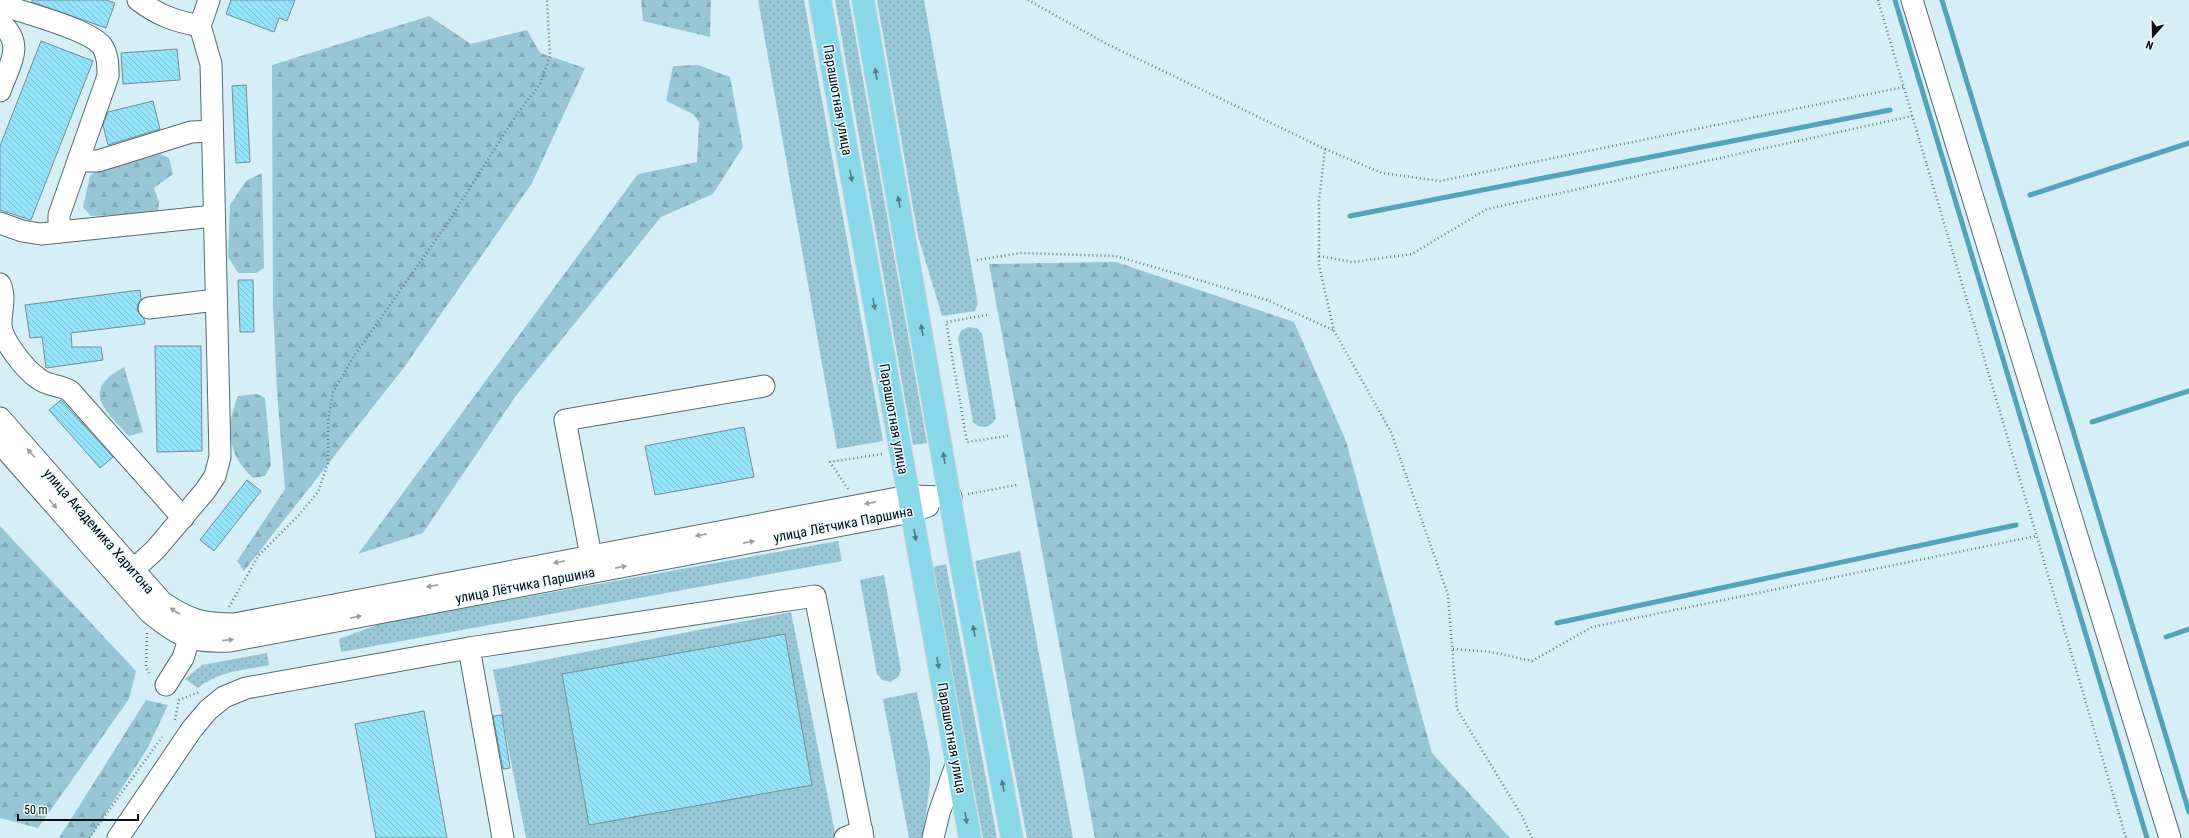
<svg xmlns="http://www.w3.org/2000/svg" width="2189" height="838" viewBox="0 0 2189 838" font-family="'Roboto Condensed',sans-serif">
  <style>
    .grass { fill: url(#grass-dots) }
    .forest { fill: url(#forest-firs) }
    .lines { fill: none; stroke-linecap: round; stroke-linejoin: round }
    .stream { stroke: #52a4b8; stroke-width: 5 }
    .building { fill: url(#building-back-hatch); stroke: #758c93 }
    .minor-casing { stroke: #546b71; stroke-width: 23 }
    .major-casing { stroke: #d2d3d4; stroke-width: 24 }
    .path { stroke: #6a797e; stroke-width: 2.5; stroke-dasharray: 1 3; stroke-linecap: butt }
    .minor { stroke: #fff; stroke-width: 21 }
    .major { stroke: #89d8e9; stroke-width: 22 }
    .oneway { fill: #4e7d87 }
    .oneway2 { fill: #9b9e9f }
    .labels { text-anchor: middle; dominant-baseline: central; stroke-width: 3; stroke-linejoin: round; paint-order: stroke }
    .street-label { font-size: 14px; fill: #060d10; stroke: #ebfaff }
  </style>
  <defs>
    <pattern id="grass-dots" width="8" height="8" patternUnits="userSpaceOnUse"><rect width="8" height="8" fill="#97c7d5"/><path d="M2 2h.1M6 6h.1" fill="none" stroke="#81aab6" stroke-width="1.8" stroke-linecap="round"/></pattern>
    <pattern id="forest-firs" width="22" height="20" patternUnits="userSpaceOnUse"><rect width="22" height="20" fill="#97c7d5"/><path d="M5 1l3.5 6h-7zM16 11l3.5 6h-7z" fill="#81aab6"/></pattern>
    <pattern id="building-back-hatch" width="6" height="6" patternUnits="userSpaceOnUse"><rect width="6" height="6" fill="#93e4fa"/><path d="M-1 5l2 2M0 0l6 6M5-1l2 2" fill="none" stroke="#7dc2d5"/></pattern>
  </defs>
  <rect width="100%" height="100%" fill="#d6eff6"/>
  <g class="grass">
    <polygon points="758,0 804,0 883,441 837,449"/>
    <polygon points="835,0 849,0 927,443 913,445"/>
    <polygon points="877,0 924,0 978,304 975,311 942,316 918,236"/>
    <path d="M968,327L977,328L982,334L996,418C991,428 981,430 973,422L958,338L961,331Z"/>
    <polygon points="838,541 842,561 341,652 339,639 382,623"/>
    <polygon points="1020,551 1073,838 1027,838 975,561"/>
    <polygon points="946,564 997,838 983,838 933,567"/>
    <polygon points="884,575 901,670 898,677 890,682 882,680 877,674 860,580"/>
    <polygon points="791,612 836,838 526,838 493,670"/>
    <path d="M267,653L269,665C245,670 218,671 198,688L185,679L202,665Z"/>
    <polygon points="917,692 930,758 930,783 923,838 909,838 883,699"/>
  </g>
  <g class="forest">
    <polygon points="641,0 711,0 710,37 643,21"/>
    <polygon points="429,16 471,44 527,30 540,53 585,68 532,183 405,366 244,571 237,561 285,489 277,392 273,307 272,65"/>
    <polygon points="698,65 730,77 743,147 713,194 661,217 515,397 423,533 358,554 638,174 697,162 699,122 693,114 666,101 673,66"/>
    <polygon points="160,154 169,158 173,174 154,188 159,202 158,213 91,216 83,207 90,176 98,169"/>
    <polygon points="262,173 264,268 256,273 238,273 228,257 230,205 246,181"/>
    <polygon points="1116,262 1294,322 1346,441 1432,753 1510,838 1095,838 989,264"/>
    <path d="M124,367L143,432L129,436C105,410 80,391 124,367Z"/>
    <path d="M257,394L265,398L271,465L265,476L253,478C227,455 225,427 238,396Z"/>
    <polygon points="0,526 136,671 129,699 38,828 0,818"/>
    <polygon points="146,700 168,705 147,749 90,838 59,838"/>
  </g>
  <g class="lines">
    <g class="stream">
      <polyline points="1895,0 2147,838"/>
      <polyline points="1942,0 2189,812"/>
      <polyline points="2030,195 2189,143"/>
      <polyline points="1350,216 1890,110"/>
      <polyline points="2092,422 2189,391"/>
      <polyline points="1557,623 2016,525"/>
      <polyline points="2166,637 2189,629"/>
    </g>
  </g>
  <g class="building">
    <polygon points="32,0 106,0 115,3 106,28 32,2"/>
    <polygon points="231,0 295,0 287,21 279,18 274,32 226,14"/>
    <polygon points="41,41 93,61 31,220 0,210 0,146"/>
    <polygon points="177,49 180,80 123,84 121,53"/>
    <polygon points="246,85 250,162 236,163 232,86"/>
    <polygon points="153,101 160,129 108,145 103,125 108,112"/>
    <polygon points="238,280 253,280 254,332 240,332"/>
    <polygon points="140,290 141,299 138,304 137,310 144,319 145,324 71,333 72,347 101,347 103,360 46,368 42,337 30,338 25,305"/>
    <polygon points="155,346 201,346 202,451 157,452"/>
    <polygon points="61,400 113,457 100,468 49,410"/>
    <polygon points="744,427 754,477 655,495 645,446"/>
    <polygon points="247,480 261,491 214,551 200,540"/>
    <polygon points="785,634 812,785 589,825 562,674"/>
    <polygon points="424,711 447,838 376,838 355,724"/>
    <polygon points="502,715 510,768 503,769 493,716"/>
  </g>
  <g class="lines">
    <g class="minor-casing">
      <g id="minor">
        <path d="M138,0C159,16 175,21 200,26"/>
        <polyline points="1912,0 2170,838"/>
        <path d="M8,7C29,14 90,30 102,46C108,55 108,65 108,76L59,215V232"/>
        <path d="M0,91C9,65 25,46 2,24"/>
        <polyline points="79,158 88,161 98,161 191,132 212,131"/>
        <polyline points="0,223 22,231 41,234 214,216"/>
        <path d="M0,284C6,297 1,310 1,324C1,339 25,370 39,379C48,386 60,385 70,391L183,518"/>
        <polyline points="149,308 216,300"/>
        <path d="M0,418L162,602C188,620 203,624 234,624L908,496L951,497"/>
        <path d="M0,443L150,613C179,637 192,643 230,641L911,512L928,506"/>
        <polyline points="591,556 565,420 764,386"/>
        <polyline points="133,570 155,550 205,491 215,476 220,457 211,64 200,26 209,0"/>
        <polyline points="469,648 503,838"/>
        <polyline points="166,685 183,658 189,639"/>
        <polyline points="118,838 192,729 208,710 224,697 246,688 469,648 815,596 863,838"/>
        <polyline points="845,838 862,831"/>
        <polyline points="933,838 939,813 956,765"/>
      </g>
    </g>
    <g class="major-casing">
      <g id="major">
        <polyline points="820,0 970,838"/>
        <polyline points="863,0 960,557 1012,838"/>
      </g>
    </g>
    <g class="path">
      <polyline points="1028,0 1105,43 1325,149 1319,201 1319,265 1334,331 1391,432 1448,595 1457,709 1522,816 1532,838"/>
      <polyline points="1878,0 2126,838"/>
      <polyline points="1325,149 1382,173 1440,181 1904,87"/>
      <polyline points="1319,256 1352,262 1412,254 1487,209 1912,116"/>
      <polyline points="977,260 1021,253 1116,256 1267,300 1333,330"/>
      <polyline points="987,315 946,322 967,442 1008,436"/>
      <polyline points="848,489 830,462 882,454"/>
      <polyline points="968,494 1017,485"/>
      <polyline points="229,607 259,555 298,516 318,492 328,463 328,421 333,392 354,356 447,224 515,117 540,84 550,56 547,0"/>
      <polyline points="147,633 146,667 150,675"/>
      <polyline points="1453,649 1491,652 1532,661 1592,627 2036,536"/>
      <polyline points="175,720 179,700 199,692"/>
      <polyline points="89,838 162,737"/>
    </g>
    <use href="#minor" class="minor"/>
    <use href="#major" class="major"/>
  </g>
  <defs><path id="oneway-solid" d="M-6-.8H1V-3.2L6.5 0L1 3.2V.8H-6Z"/></defs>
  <g class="oneway">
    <use href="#oneway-solid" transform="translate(876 74) rotate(-100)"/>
    <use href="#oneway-solid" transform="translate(851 176) rotate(80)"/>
    <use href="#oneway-solid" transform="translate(899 202) rotate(-100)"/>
    <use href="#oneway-solid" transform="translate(874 304) rotate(80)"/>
    <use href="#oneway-solid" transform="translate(922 330) rotate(-100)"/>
    <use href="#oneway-solid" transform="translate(944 458) rotate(-99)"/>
    <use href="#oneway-solid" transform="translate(915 535) rotate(80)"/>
    <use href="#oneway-solid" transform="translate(974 631) rotate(-100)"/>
    <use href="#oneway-solid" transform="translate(938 663) rotate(80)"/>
    <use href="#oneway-solid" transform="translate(1003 786) rotate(-100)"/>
    <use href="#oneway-solid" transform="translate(966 818) rotate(80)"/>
  </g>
  <g class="oneway2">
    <use href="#oneway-solid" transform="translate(31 453) rotate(-131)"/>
    <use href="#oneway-solid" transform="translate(870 503) rotate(169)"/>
    <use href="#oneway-solid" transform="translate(53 504) rotate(49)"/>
    <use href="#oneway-solid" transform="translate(701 535) rotate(169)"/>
    <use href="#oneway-solid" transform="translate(749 542) rotate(-11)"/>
    <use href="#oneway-solid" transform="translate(559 562) rotate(169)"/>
    <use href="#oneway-solid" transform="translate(621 567) rotate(-11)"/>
    <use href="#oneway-solid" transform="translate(432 586) rotate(169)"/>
    <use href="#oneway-solid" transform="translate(175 611) rotate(-147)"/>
    <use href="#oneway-solid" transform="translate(356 617) rotate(-11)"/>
    <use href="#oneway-solid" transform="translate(228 640) rotate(-6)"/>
  </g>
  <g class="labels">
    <g class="street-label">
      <text transform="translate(838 100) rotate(80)">Парашютная улица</text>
      <text transform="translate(894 419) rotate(80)">Парашютная улица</text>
      <text transform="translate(843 524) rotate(-11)">улица Лётчика Паршина</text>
      <text transform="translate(99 531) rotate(49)">улица Академика Харитона</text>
      <text transform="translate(525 585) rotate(-11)">улица Лётчика Паршина</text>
      <text transform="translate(952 738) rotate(80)">Парашютная улица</text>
    </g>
  </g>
  <g transform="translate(2153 36) rotate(200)" stroke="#ebfaff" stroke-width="3" paint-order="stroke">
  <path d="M0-3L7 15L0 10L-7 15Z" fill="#060d10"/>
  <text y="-6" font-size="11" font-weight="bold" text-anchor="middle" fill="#060d10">N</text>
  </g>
  <path d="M18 814v6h120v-6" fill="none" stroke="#060d10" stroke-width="2"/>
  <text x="24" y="814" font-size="12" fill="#060d10" stroke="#ebfaff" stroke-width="3" paint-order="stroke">50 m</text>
</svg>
